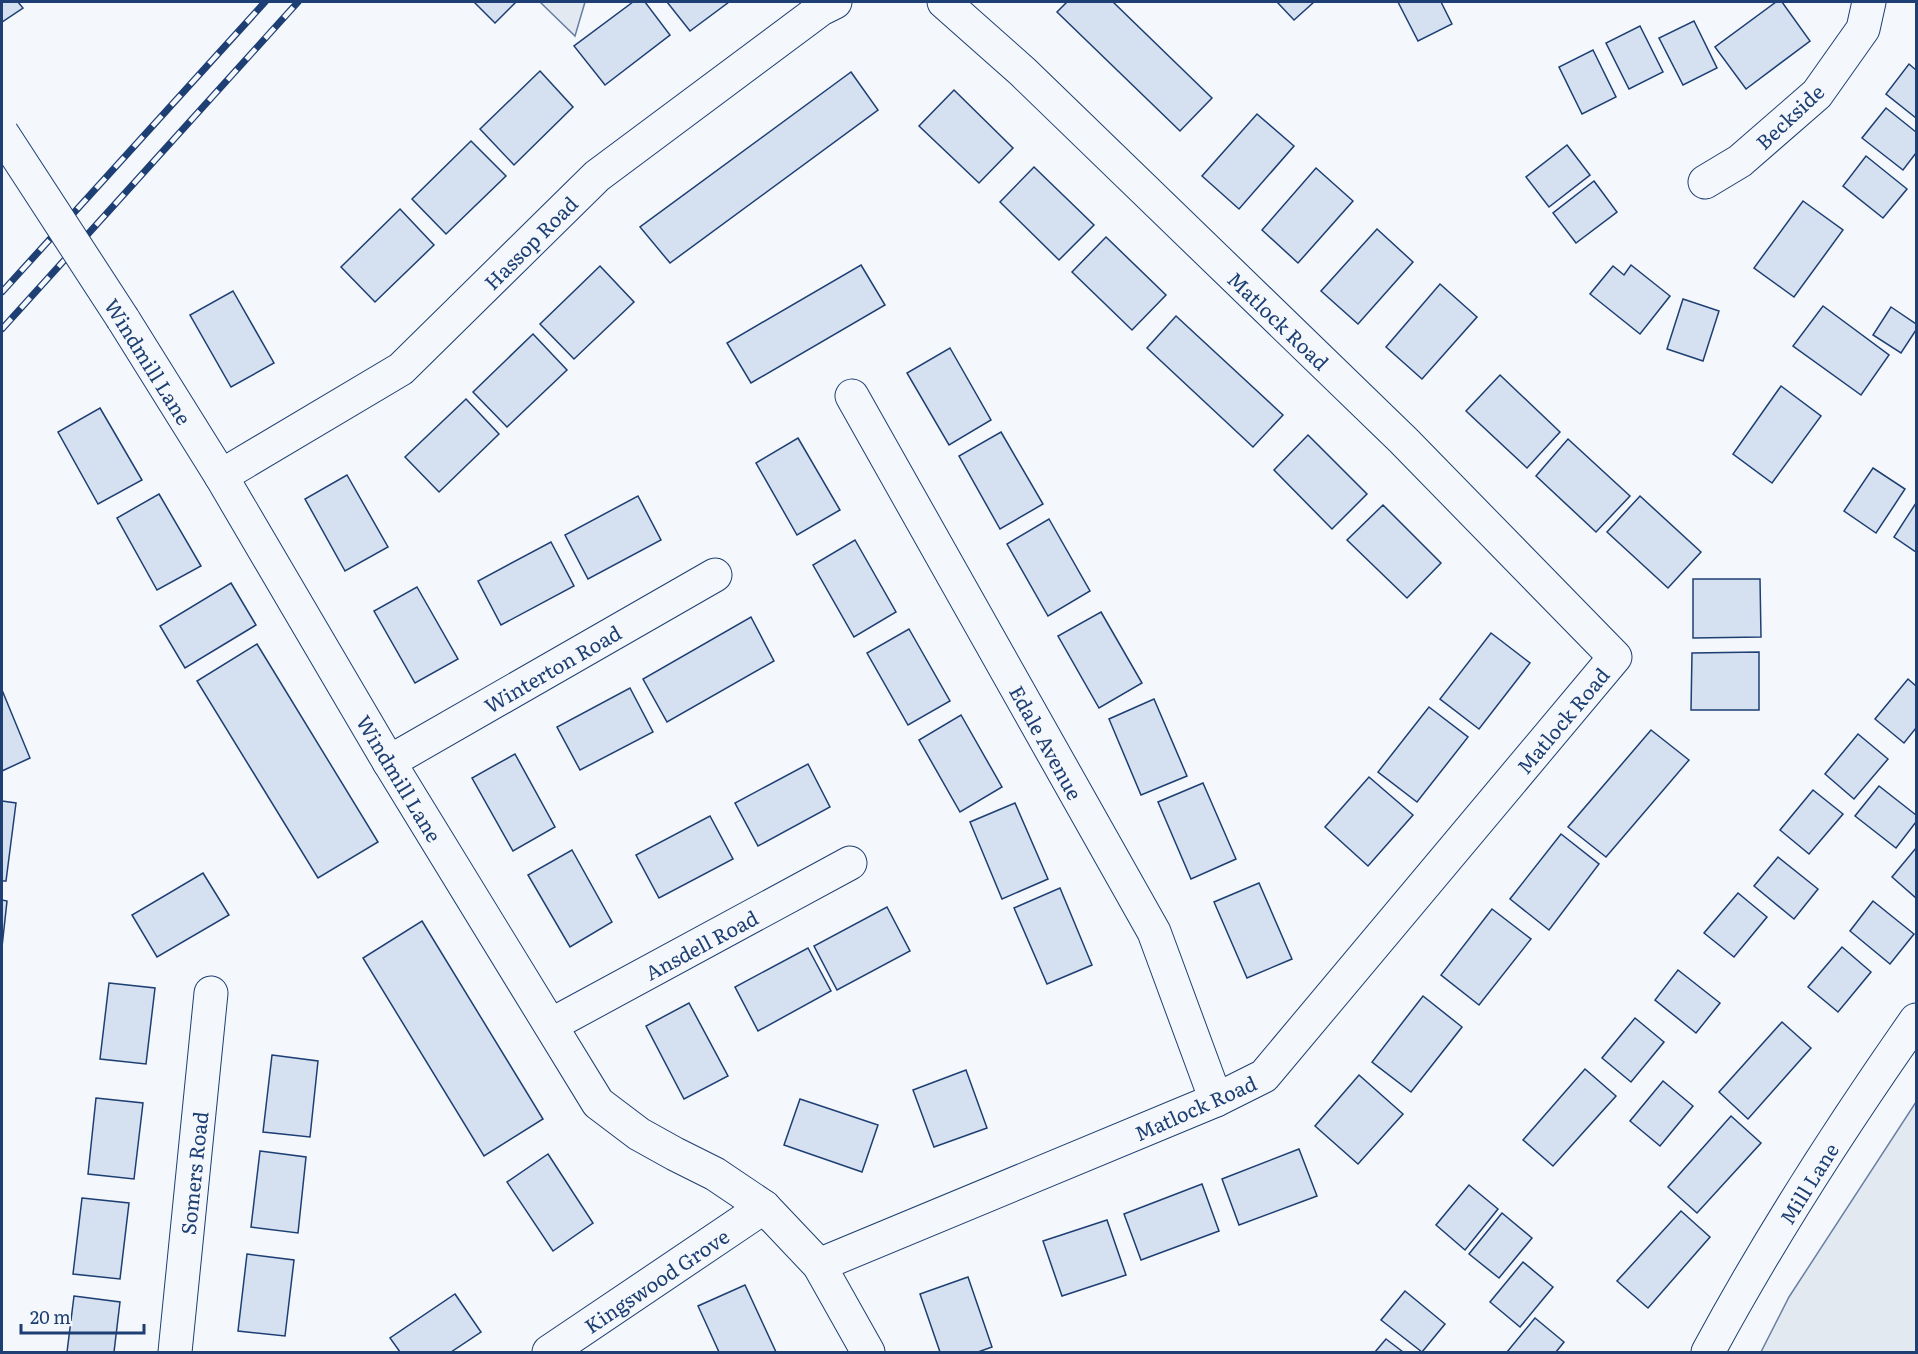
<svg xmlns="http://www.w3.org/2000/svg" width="1918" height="1354" viewBox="0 0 1918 1354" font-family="Literata,serif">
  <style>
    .green { fill: #e3e9f0; stroke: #687fa3; stroke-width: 1.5 }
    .building { fill: #d5e0f0; stroke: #1d3f73; stroke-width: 1.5 }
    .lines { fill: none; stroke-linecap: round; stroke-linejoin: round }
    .street-casing { stroke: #1d3f73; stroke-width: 35 }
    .secondary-casing { stroke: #1d3f73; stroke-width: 35 }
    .street { stroke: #f4f7fb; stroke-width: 33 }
    .secondary { stroke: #f4f7fb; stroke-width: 33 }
    .rail-casing { stroke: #1d3f73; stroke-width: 7 }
    .rail { stroke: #f4f7fb; stroke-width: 4.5; stroke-dasharray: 14; stroke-linecap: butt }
    .secondary-bridge-casing { stroke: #1d3f73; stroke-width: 35; stroke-linecap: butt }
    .secondary-bridge { stroke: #f4f7fb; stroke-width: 33 }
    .labels { text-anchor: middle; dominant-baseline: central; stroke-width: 4.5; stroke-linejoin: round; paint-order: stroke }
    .street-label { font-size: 20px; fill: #1d3f73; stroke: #f4f7fb }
  </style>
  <rect width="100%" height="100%" fill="#f4f7fb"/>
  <g class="green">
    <polygon points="540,2 585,2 575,36"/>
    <polygon points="1916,1102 1916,1352 1761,1352 1789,1297"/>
  </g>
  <g class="building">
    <polygon points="2,2 18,2 23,8 2,22"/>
    <polygon points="474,2 516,2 495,23"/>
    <polygon points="633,2 645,2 670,35 605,85 574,46"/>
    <polygon points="667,2 729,2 690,31"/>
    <polygon points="1067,2 1113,2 1212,98 1180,131 1057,12"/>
    <polygon points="1277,2 1314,2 1294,20"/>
    <polygon points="1398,2 1441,2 1452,24 1418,41"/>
    <polygon points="1776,2 1782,2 1810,41 1746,89 1715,47"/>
    <polygon points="1694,21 1717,68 1683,85 1659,38"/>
    <polygon points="1640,26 1663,72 1629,89 1606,43"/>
    <polygon points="1593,50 1616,97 1582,114 1559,67"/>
    <polygon points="1909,64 1916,70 1916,118 1886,94"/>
    <polygon points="540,71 573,107 514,165 480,129"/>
    <polygon points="851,72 878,110 670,263 640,227"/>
    <polygon points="954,90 1013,148 979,183 919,126"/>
    <polygon points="1886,108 1916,132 1916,153 1903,170 1862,138"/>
    <polygon points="1257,114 1294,146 1239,209 1202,176"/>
    <polygon points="471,141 506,176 446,234 412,199"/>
    <polygon points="1567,145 1590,175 1549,207 1526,177"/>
    <polygon points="1866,156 1907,189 1883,218 1843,186"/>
    <polygon points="1034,167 1094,225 1059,260 1000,202"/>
    <polygon points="1316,168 1353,201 1298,263 1262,230"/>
    <polygon points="1594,181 1617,212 1576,243 1553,213"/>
    <polygon points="1803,201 1843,230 1794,297 1754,268"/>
    <polygon points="400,209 434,245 375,302 341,267"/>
    <polygon points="1377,229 1413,262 1358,324 1321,291"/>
    <polygon points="1106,237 1166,295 1132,330 1072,272"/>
    <polygon points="861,265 885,305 751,383 727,343"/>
    <polygon points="1631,265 1670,296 1640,334 1590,294 1613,266 1624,275"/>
    <polygon points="600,266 634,302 574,359 540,324"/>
    <polygon points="1440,284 1477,317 1422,379 1386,347"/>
    <polygon points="233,291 274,363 231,387 190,315"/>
    <polygon points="1683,299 1719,311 1703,361 1667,349"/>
    <polygon points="1823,306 1889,355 1861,395 1793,346"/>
    <polygon points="1891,307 1916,324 1916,330 1901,353 1873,335"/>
    <polygon points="1176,316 1283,415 1253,447 1147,348"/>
    <polygon points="533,334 567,370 507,427 473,392"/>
    <polygon points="950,348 991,420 949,445 907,373"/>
    <polygon points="1500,375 1560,432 1527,468 1466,411"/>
    <polygon points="1781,386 1821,416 1772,483 1733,454"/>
    <polygon points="466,399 499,434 439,492 405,457"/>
    <polygon points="100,408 142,480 98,504 58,432"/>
    <polygon points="1001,432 1043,504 1000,529 959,456"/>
    <polygon points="1308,435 1367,494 1332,529 1274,470"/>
    <polygon points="798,438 840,510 797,535 756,463"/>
    <polygon points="1568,439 1630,496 1596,532 1536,476"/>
    <polygon points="1873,468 1905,489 1876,533 1844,511"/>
    <polygon points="347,475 388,547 345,571 305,499"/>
    <polygon points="159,494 201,566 157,590 117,518"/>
    <polygon points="638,496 661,540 588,579 565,535"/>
    <polygon points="1640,496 1701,552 1668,588 1607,532"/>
    <polygon points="1916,503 1916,552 1894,537"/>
    <polygon points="1383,505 1441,563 1407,598 1347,540"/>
    <polygon points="1049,519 1090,591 1048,616 1007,544"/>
    <polygon points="855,540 896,612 854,637 813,565"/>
    <polygon points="551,542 574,586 501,625 478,581"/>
    <polygon points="1693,579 1760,579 1761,637 1693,638"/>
    <polygon points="231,583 256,625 185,668 160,626"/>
    <polygon points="417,587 458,659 415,683 374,611"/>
    <polygon points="1101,612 1142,683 1099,708 1058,636"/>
    <polygon points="751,617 774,661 667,722 643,679"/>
    <polygon points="909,629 950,701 908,725 867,653"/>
    <polygon points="1491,633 1530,663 1479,729 1440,699"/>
    <polygon points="257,644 378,842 318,878 197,681"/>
    <polygon points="1759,652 1759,710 1691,710 1692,653"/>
    <polygon points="1908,679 1916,686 1916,728 1904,743 1875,719"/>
    <polygon points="630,688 653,732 580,770 557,727"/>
    <polygon points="2,690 30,758 2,771"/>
    <polygon points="1154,699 1187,776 1141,795 1109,719"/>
    <polygon points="1429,707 1468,737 1417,802 1378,772"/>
    <polygon points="961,715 1002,787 960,812 919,740"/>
    <polygon points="1651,730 1689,760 1606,857 1568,827"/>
    <polygon points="1858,734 1888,759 1854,799 1825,774"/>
    <polygon points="515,754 555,827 513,851 472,778"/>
    <polygon points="808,764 830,807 758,846 735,803"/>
    <polygon points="1369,777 1413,815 1368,866 1325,827"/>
    <polygon points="1203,783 1236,859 1191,879 1158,802"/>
    <polygon points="1879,786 1916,815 1916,822 1896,848 1855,816"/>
    <polygon points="1813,790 1843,814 1809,854 1780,830"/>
    <polygon points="2,801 16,803 6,881 2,881"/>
    <polygon points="1015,803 1048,879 1002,899 970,822"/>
    <polygon points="710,816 733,859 659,898 636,855"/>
    <polygon points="1561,834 1599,864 1549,930 1510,899"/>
    <polygon points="1916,848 1916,898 1892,877"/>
    <polygon points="572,850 612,922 570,947 528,875"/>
    <polygon points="1778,857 1818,889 1794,919 1754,886"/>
    <polygon points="203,873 229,915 157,957 132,915"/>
    <polygon points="1259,883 1292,959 1247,978 1214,902"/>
    <polygon points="1060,888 1092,965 1047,984 1014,908"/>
    <polygon points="1738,893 1767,917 1734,957 1704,933"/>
    <polygon points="2,900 7,901 2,947"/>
    <polygon points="1873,901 1914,934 1890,964 1850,931"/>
    <polygon points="887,907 910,951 837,990 814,946"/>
    <polygon points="1492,909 1531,939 1479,1005 1441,975"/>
    <polygon points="422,921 543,1119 484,1156 363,958"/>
    <polygon points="1842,947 1871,972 1838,1012 1808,987"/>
    <polygon points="808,948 831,991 758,1031 735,987"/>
    <polygon points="1678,970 1720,1003 1696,1033 1655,1000"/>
    <polygon points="109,983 155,988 146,1064 100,1059"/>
    <polygon points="1423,996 1462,1027 1411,1092 1372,1062"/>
    <polygon points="689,1003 728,1076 684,1099 646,1026"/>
    <polygon points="1635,1018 1664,1042 1631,1082 1602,1058"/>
    <polygon points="1782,1022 1811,1048 1748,1119 1719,1092"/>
    <polygon points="272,1055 318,1061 310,1137 263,1132"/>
    <polygon points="1585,1069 1616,1096 1553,1166 1523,1140"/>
    <polygon points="966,1070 987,1128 934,1147 913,1090"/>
    <polygon points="1359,1075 1403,1114 1358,1164 1315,1126"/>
    <polygon points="1663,1081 1693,1106 1660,1146 1630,1121"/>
    <polygon points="96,1098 143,1103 134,1179 88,1174"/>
    <polygon points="800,1099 878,1125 862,1172 784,1145"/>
    <polygon points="1731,1116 1761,1143 1697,1213 1668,1187"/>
    <polygon points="1299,1149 1317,1196 1239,1225 1222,1179"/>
    <polygon points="260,1151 306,1157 298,1233 251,1227"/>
    <polygon points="548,1154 593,1223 553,1251 507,1182"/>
    <polygon points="1202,1184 1219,1231 1141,1260 1124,1214"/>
    <polygon points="1469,1185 1498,1209 1465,1250 1436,1225"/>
    <polygon points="82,1198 129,1203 120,1279 73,1274"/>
    <polygon points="1681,1211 1710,1237 1648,1308 1617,1281"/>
    <polygon points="1502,1213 1532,1238 1499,1278 1469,1254"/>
    <polygon points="1107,1220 1126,1275 1062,1296 1043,1241"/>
    <polygon points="247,1254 294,1260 285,1336 238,1331"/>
    <polygon points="1523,1262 1553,1287 1520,1327 1490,1302"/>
    <polygon points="968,1277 992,1347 978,1352 940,1352 920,1294"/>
    <polygon points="745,1285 776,1352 719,1352 698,1306"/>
    <polygon points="1405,1291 1445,1324 1422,1352 1381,1320"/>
    <polygon points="455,1294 481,1332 451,1352 400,1352 390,1338"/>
    <polygon points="74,1296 120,1302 114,1352 67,1352"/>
    <polygon points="1535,1318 1564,1342 1556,1352 1507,1352"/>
    <polygon points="1386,1339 1403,1352 1375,1352"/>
  </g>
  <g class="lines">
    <g class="street-casing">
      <g id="street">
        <polyline points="1705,182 1740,161 1817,94 1863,29 1869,2"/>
        <polyline points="852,396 1154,932 1216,1100"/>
        <polyline points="221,476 401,369 597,176 821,9 835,2"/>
        <polyline points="389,762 715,575"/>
        <polyline points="551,1025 850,863"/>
        <polyline points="819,1265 1216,1100 1264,1076 1615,657 1403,440 1023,72 944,2"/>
        <polyline points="175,1352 211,993"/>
        <polyline points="549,1352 764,1207"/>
        <path d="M1708,1352C1770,1237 1841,1127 1916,1020"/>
      </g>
    </g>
    <g class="secondary-casing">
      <polyline id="secondary" points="123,319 221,476 389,762 598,1103 639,1134 675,1154 715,1174 764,1207 819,1265 868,1352"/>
    </g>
    <use href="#street" class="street"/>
    <use href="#secondary" class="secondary"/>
    <g class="rail-casing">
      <g id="rail">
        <polyline points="2,292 265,2"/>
        <polyline points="2,329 298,2"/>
      </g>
    </g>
    <use href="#rail" class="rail"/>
    <g class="secondary-bridge-casing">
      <polyline id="secondary-bridge" points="2,133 123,319"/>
    </g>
    <use href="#secondary-bridge" class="secondary-bridge"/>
  </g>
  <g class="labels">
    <g class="street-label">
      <text transform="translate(1789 116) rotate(-43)">Beckside</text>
      <text transform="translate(530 242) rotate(-45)">Hassop Road</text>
      <text transform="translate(1279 320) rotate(44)">Matlock Road</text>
      <text transform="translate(149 361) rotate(58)">Windmill Lane</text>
      <text transform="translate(552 668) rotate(-30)">Winterton Road</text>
      <text transform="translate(1562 720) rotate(-50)">Matlock Road</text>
      <text transform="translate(1047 742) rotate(61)">Edale Avenue</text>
      <text transform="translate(400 778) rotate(59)">Windmill Lane</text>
      <text transform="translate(701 944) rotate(-28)">Ansdell Road</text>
      <text transform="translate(1195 1107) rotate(-24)">Matlock Road</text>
      <text transform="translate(193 1173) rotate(-84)">Somers Road</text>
      <text transform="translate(1808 1183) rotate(-58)">Mill Lane</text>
      <text transform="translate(656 1280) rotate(-34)">Kingswood Grove</text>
    </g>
  </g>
  <rect width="1918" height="1354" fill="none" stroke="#1d3f73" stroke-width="6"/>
  <path d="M21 1324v9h123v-9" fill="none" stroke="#1d3f73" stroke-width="3"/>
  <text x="30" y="1324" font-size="18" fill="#1d3f73" stroke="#f4f7fb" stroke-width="4.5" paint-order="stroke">20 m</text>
</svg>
